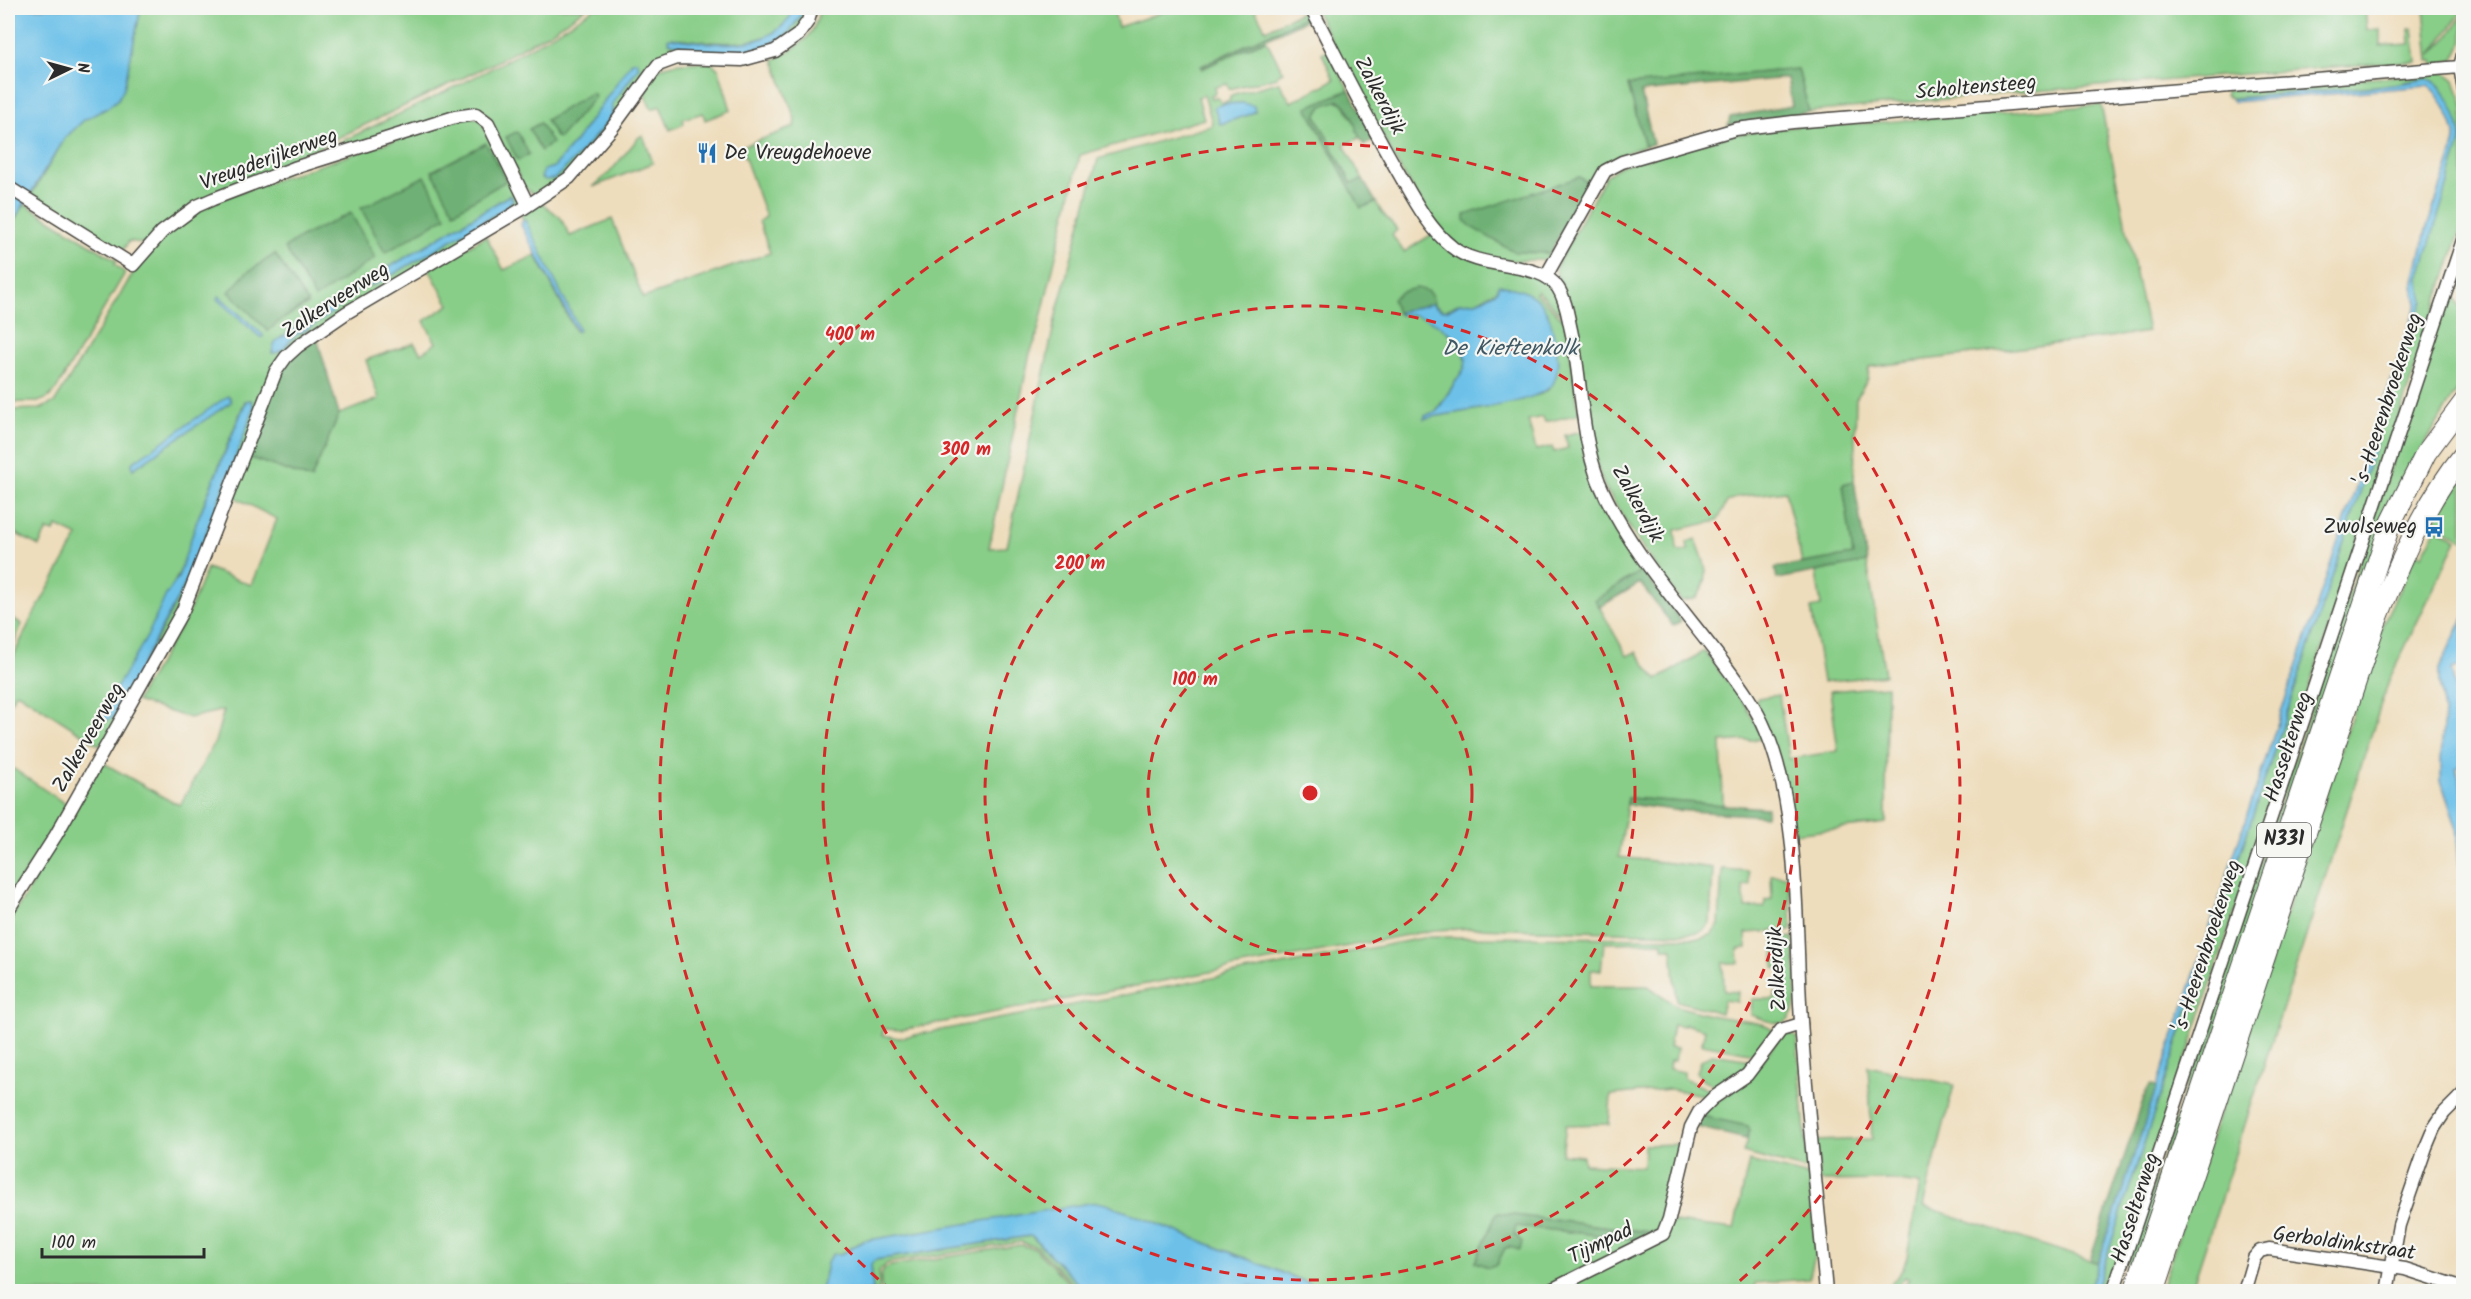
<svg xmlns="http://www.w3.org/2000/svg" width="2471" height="1299" viewBox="0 0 2471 1299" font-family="Kalam,sans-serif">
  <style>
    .green { fill: #88cd88; stroke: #5a7c5a; stroke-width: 1.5; fill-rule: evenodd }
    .forest { fill: #6eb074; stroke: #4c6e50; stroke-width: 1.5 }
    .water { fill: #6dc1e9; stroke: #4c768a; stroke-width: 1.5 }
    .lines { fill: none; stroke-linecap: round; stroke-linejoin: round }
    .street-casing { stroke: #484641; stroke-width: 15 }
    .primary-casing { stroke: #484641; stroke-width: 22 }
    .street { stroke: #fff; stroke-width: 12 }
    .primary { stroke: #fff; stroke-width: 20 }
    .ring { fill: none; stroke: #d62828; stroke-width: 3; stroke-dasharray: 10 8 }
    .labels { text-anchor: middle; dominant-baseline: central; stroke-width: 4.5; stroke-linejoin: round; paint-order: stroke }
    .shield { fill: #f6f6f2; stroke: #686867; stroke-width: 1.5 }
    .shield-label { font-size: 20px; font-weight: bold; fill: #2b2b2b }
    .street-label { font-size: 21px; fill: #2b2b2b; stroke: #f6f6f2 }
    .poi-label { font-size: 21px; fill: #2b2b2b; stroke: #f6f6f2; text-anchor: start }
    .water-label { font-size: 22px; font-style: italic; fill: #3f5864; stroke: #f6f6f2 }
    .centre { fill: #d62828; stroke: #f6f6f2; stroke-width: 3 }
    .ring-label { font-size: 18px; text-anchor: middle; font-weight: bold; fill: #d62828; stroke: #f6f6f2; stroke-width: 4.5; stroke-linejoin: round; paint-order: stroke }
  </style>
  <rect width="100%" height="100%" fill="#f6f6f2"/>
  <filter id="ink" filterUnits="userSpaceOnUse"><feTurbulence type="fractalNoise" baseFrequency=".0167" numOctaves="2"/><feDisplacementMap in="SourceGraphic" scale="12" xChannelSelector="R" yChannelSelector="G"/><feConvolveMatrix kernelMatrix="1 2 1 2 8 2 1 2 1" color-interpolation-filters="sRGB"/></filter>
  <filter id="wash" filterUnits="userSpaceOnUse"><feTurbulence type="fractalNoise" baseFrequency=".008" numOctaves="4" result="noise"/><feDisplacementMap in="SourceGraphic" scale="24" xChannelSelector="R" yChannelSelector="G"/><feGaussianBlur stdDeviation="1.35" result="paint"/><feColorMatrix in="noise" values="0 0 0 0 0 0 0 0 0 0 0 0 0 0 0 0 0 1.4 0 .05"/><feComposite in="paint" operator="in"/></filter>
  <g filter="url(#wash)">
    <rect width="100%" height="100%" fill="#eeddbc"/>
    <g class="green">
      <polygon points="141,8 586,8 549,33 494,63 329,142 282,168 228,188 147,244 129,241 121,253 30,197 65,138 84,120 107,108 118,99 124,88"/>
      <path d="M594,8H795C778,45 736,45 700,41C690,40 678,37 668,39L669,43C681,44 689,47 701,50C710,53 720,51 729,51C764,48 789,44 804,8H809L796,33L757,55H670L626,102L571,170L540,193H532L525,188L490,120L486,114L477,110L327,155L324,150C416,105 510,65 594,8ZM632,62L623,88L612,104V116L609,120L578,156L558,175L544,170L554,167L575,142ZM595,95L571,125L556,137L546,120Z"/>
      <path d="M820,8H1113L1118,27L1175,8H1254L1266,30L1307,9L1312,18L1308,19L1306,16L1201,66L1202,68L1266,40L1283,72L1277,75V77L1229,89L1227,84L1215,87L1216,93L1211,95V98L1217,97L1222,103L1230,100V96L1234,94L1279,82L1291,102L1334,80L1322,53L1326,51L1329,53L1349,90L1307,108L1361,208L1376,202C1381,214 1390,220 1397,230L1392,235L1404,252L1434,233L1441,241L1538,276L1555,290L1565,318L1538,291L1536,293L1566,322L1579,414L1545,422L1543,417L1528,420L1536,450L1552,447L1554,452L1568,448L1565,435L1583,431L1587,453L1583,454C1594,497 1619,533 1642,570L1596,601L1627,656L1636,652L1657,680L1704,651L1745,705L1764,739L1721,742L1723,805L1628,798L1619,857L1713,868L1710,922C1704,934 1695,933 1682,934L1476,928L1434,930L901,1030L884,1029L882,1035L899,1038L1428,937L1700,938L1711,935L1719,925L1722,869L1749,871L1750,885L1743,886L1745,908L1764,907L1765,900L1772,899L1771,875L1787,876L1789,878L1792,930L1746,933L1747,948L1738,949L1739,963H1723L1724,991L1738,992L1737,1002L1724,1000L1721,1013L1677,1001L1672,948H1663V942L1604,943L1601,970H1591V986H1648L1677,1006L1709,1015L1757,1023L1768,1026L1773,1030L1760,1053L1754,1054L1702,1044L1705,1030L1685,1024L1684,1026L1673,1024L1669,1047L1677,1048L1675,1061H1670L1669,1069L1684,1072V1078L1713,1092L1709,1096L1670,1089L1611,1095L1609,1124L1566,1125L1562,1154L1583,1156L1584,1164L1643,1167L1644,1145L1681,1144L1660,1231L1657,1233L1497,1213L1475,1262L1489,1267L1497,1264L1505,1248L1513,1247L1518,1237L1514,1234L1516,1226L1643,1240L1537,1292L1329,1291L1106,1204L863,1241L840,1255L833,1254L828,1260L821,1291L8,1292V922L32,886L35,875L102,762L167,799L180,805L215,742L224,710L189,718L136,701L188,614L207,568L251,585L277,519L234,497L248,457L311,479L339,414L379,399L366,360L414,343L421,353L436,343L424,321L449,305L429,269L486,236L504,270L536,255L575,331L579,330L521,215L540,202L560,217L570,236L612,219L643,298L770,253L759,221L766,217L741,147L794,127L795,119L774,60C800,44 814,40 820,8ZM1204,95L1212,122L1211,126L1098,159L1057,311L1007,547L989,548L1030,353L1036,339L1080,155L1204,119L1198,97ZM1243,103L1255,111L1248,115L1220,124L1215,107L1223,104ZM1499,289L1542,304L1551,324L1557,357L1556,376L1548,390L1541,394L1485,408L1426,418L1425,416L1436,411L1464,369C1475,344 1434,319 1414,314C1409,313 1404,314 1399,314L1393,299L1401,292L1432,295L1434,305L1444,311L1460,303L1476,302Z"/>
      <path d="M1314,8H2365L2367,30L2380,29V46L2410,44L2409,29H2413L2417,62L2370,64L1998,94L1809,112L1798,69L1628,86L1645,146C1621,153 1603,162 1588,183L1579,177L1515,252L1550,253L1545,260L1491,261L1460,250L1440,231L1401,170Z"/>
      <polygon points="2436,8 2463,8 2463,10 2431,55 2448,37 2463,15 2463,41 2454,60 2434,65 2433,61 2429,61 2424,9"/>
      <path d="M711,62L719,70L731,110L705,120L703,113L683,119L684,124L670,130L660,106L652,109L645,96C648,58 683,63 711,62Z"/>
      <path d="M2445,72L2455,80L2463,105V223L2109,1291L2095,1292L2378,438L2375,435L2380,422L2383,421L2423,302L2419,279L2461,141C2461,128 2446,86 2433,81C2422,76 2404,83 2393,84C2339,90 2286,93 2232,98L2225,96L2226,91Z"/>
      <polygon points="1334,100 1343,103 1358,128 1359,138 1344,145 1363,180 1352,184 1316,116 1322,106"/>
      <path d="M2101,105L2148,332L1869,367L1868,378L1856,399L1854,481L1843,484L1853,555L1802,563L1785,491L1737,497L1727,502L1717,521L1675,530L1677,549L1681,552L1688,550L1687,542L1696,539C1704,563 1714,575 1696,598L1681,601L1640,544L1604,486L1593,453L1562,284L1557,277L1556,267L1606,176L1620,166L1732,135L1830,122L1831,126Z"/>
      <path d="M467,116L480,119L520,202L519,206L290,348L183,603L104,745L97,744L17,692L8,705V668L31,619L78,536L57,526L54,532L47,530L39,546L11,531L8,537V410L40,409L55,402L138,265L165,235L199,210L230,195ZM508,196L513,201L506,208L377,284L360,289L305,332L295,335L279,352L276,341L378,274ZM351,213L361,268L327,290ZM275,254L308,304L281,320L268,331ZM227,397L231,402L133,469L132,463ZM251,400L254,407L252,414L191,573L141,670L122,699L147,637L183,565L197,521L245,401Z"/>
      <polygon points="643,135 653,163 593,187 611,171 639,137"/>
      <path d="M25,204L117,261L114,264L125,273L56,390C42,408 27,400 8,403V230Z"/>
      <polygon points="2463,249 2463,274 2455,298 2463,311 2463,383 2454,395 2405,478 2128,1291 2118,1292"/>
      <polygon points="2463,473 2463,540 2434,522"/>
      <polygon points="2437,527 2457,540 2389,680 2191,1291 2160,1292 2383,623 2417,553 2422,555"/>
      <polygon points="1867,562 1885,675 1823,682 1811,608 1821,606 1816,572"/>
      <polygon points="8,615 22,624 8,657"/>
      <polygon points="1887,686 1886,823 1794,834 1756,701 1758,698 1779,695 1789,759 1838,751 1830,691"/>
      <polygon points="8,765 67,805 34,860 8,898"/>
      <path d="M1793,937C1794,955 1804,1017 1783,1023C1773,1025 1760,1018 1751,1015L1752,999H1775V993L1782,992V969L1774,968L1775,940Z"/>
      <polygon points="1788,1032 1797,1038 1808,1169 1803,1169 1743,1153 1750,1130 1702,1116 1707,1108 1747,1081 1781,1035"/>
      <polygon points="1712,1054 1751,1060 1753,1063 1720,1088 1702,1080 1697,1072 1701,1061"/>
      <polygon points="1868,1066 1954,1085 1923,1206 2098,1263 2089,1291 1900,1291 1909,1279 1905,1277 1893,1291 1886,1291 1903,1269 1907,1257 1920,1184 1891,1180 1820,1181 1816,1141 1872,1139"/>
      <polygon points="1749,1161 1809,1176 1816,1252 1809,1279 1755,1283 1755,1291 1558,1292 1674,1222 1734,1229"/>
      <polygon points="1031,1236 1085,1291 1080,1291 1036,1247 1021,1242 888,1263 879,1271 879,1291 873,1291 871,1263 875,1260"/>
      <path d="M1021,1245L1035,1249L1077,1291H882C881,1281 878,1271 890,1266Z"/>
    </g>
    <g class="forest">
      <polygon points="1306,16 1308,19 1202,69 1201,67"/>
      <polygon points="1798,69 1809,112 1728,125 1730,117 1792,106 1787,78 1641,92 1653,144 1645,146 1628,85"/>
      <path d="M1349,90L1375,140L1364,145C1354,132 1355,110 1339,100L1322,106L1316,116L1351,183L1363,180L1376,202L1361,208L1307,107Z"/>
      <polygon points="591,93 595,95 594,98 559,138 556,137 546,120"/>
      <polygon points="540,123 552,143 541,151 529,129"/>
      <polygon points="516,132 518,133 529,154 518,161 506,137"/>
      <polygon points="486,143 506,181 454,212 432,171"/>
      <polygon points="425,176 446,217 385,253 361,208"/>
      <polygon points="1579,177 1588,183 1550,253 1515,252 1471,227 1465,220 1465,215"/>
      <polygon points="351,213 375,258 315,298 285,248 303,236"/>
      <polygon points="275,254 308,303 281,320 268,331 229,292 246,273"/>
      <path d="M1416,288C1429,290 1432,293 1434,305H1425L1397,313L1392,299L1401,292Z"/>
      <polygon points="317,338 339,414 311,479 248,457 281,369 290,357"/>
      <polygon points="1854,481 1867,562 1777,579 1775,568 1853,555 1843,484"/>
      <polygon points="1642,570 1681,621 1673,626 1640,583 1600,607 1595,600"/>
      <polygon points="1628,798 1767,808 1766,816 1673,810 1627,804"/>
      <polygon points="2151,1085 2157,1086 2098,1263 2090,1260 2146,1091"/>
      <polygon points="1702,1116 1748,1126 1750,1130 1746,1139 1697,1127"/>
      <polygon points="1497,1213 1657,1233 1643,1240 1516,1226 1514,1234 1522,1242 1520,1250 1509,1247 1505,1248 1497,1264 1489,1267 1475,1262"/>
    </g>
    <g class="water">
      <polygon points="8,8 141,8 124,88 118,99 107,108 84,120 65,138 8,230"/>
      <path d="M795,8H804L800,17L789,32L782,38L762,47L745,51L713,52L668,42L669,38C712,43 773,56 795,8Z"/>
      <polygon points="637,61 639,67 612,104 612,116 609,120 578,156 554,179 546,180 541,178 544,170 554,167 575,142 632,62"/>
      <path d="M2426,79C2444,79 2462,125 2461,141L2419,279L2423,301L2381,422L2379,418L2417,303L2413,286L2419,260L2426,230L2452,154C2453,147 2456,141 2455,135C2454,123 2437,89 2427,86L2234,102L2231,99L2392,85Z"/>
      <polygon points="1223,104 1243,103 1254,106 1255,111 1248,115 1220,124 1214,107"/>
      <path d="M510,195L513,199L506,208L377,284C356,286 346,302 330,314C320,322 309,328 298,334C288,339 286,353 272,353L273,347L276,341L378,274Z"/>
      <polygon points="525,220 573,317 579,330 577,332 521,225 522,221"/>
      <path d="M1499,285C1524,289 1544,296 1551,323C1555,340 1562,364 1554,382C1543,405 1451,411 1424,419L1425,416L1437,411L1464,369C1476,342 1423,309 1400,315L1399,312L1431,304L1441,310H1448L1460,303L1476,302L1485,298L1497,291Z"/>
      <polygon points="219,296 263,335 263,337 260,337 217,299"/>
      <polygon points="228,396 230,397 231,402 133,469 132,463"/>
      <polygon points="251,400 254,407 252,414 191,573 113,718 107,720 103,718 107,703 147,637 166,595 178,578 197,521 246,401"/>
      <polygon points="2375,435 2378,438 2095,1291 2089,1291 2373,436"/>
      <polygon points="2463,618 2463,666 2451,670 2463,716 2463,765 2456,768 2463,793 2463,872 2459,863 2456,826 2441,781 2441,760 2444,711 2439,682 2439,669"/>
      <polygon points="1096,1202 1106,1204 1329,1291 1267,1291 1249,1285 1238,1292 1085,1291 1033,1237 1029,1236 875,1260 871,1264 873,1291 821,1291 828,1260 833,1254 840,1255 863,1241"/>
    </g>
  </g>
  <g filter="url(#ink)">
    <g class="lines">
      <g class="street-casing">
        <g id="street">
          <path d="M1311,8C1339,62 1366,117 1397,170C1412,196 1428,228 1452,247C1482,272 1539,259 1558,288C1566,300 1568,317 1571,330C1582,380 1580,434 1599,482C1626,546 1677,602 1719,657C1736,680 1755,704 1766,731C1801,814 1795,931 1801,1021C1807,1111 1818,1201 1826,1292"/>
          <polyline points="2464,51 2460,67 2464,90"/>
          <polyline points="8,187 133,265 162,232 197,206 213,199 294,168 455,117 476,114 488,123 528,205"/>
          <polyline points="1546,276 1605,171 1622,162 1736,129 1793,122 2460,67"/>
          <polyline points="8,910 56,835 183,610 276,371 286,357 298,346 346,313 524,208 569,178 612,128 658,65 677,58 742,60 775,51 798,35 808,21 812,8"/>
          <polyline points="1547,1292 1663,1234 1669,1219 1691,1127 1699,1112 1713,1098 1747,1075 1781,1030 1801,1024"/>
          <polyline points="2113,1292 2464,237"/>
          <polyline points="2244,1292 2254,1258 2260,1251 2269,1249 2405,1269 2464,1288"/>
          <polyline points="2387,1292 2399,1225 2426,1147 2434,1128 2444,1113 2464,1093"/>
        </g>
      </g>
      <g class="primary-casing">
        <g id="primary">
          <polyline points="2134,1292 2390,525 2426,453 2464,402"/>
          <path d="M2154,1292L2374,627C2398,566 2423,505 2464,454"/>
        </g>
      </g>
      <use href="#street" class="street"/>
      <use href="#primary" class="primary"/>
    </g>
  </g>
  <g class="ring">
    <circle cx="1310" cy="793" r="162"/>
    <circle cx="1310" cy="793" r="325"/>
    <circle cx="1310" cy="793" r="487"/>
    <path d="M892 1291A650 650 0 1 1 1728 1291"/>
  </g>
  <defs>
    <g id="restaurant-bare" transform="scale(1.62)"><path d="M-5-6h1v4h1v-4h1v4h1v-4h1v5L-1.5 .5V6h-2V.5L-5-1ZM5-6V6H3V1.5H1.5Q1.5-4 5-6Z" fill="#1f6fb2" stroke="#f6f6f2" stroke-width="2.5" paint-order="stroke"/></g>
    <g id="bus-bare" transform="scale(1.62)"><path d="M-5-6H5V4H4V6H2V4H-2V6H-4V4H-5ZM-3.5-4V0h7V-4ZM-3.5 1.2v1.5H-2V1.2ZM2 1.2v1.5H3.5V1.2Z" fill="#1f6fb2" stroke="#f6f6f2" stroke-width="2.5" paint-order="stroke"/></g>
  </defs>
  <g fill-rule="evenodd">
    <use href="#restaurant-bare" x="707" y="153"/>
    <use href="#bus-bare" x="2434" y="527"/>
  </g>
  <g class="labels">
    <rect class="shield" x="2257" y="823" width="54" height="34" rx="4.5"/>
    <g class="shield-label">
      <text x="2284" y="840">N331</text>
    </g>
    <g class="street-label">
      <text transform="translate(1976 88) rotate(-5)">Scholtensteeg</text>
      <text transform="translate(1379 96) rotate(62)">Zalkerdijk</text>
      <text transform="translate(269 160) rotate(-20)">Vreugderijkerweg</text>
      <text transform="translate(336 301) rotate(-33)">Zalkerveerweg</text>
      <text transform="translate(2389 399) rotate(-72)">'s-Heerenbroekerweg</text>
      <text transform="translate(1637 504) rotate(61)">Zalkerdijk</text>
      <text transform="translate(89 738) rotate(-60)">Zalkerveerweg</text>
      <text transform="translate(2289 747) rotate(-72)">Hasselterweg</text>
      <text transform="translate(2208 946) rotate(-72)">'s-Heerenbroekerweg</text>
      <text transform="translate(1778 969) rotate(-93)">Zalkerdijk</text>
      <text transform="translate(2136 1208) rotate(-72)">Hasselterweg</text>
      <text transform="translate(1601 1244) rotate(-26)">Tijmpad</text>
      <text transform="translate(2344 1244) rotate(8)">Gerboldinkstraat</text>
    </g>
    <g class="poi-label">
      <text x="724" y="153">De Vreugdehoeve</text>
      <text x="2417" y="527" text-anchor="end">Zwolseweg</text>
    </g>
    <g class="water-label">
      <text x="1510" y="349">De Kieftenkolk</text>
    </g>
  </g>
  <circle cx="1310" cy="793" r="9" class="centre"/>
  <g class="ring-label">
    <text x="850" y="340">400 m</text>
    <text x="966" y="455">300 m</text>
    <text x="1080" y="569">200 m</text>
    <text x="1195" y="685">100 m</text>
  </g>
  <rect width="2471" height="1299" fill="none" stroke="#f6f6f2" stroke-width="30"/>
  <g transform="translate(69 69) rotate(85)" stroke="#f6f6f2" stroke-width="4.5" paint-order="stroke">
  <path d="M0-4.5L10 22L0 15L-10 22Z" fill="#2b2b2b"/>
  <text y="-9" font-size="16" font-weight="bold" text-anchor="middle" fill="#2b2b2b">N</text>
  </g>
  <path d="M42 1248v9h162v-9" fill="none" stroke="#2b2b2b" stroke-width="3"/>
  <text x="51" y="1248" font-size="18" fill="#2b2b2b" stroke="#f6f6f2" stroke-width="4.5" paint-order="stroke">100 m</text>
</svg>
